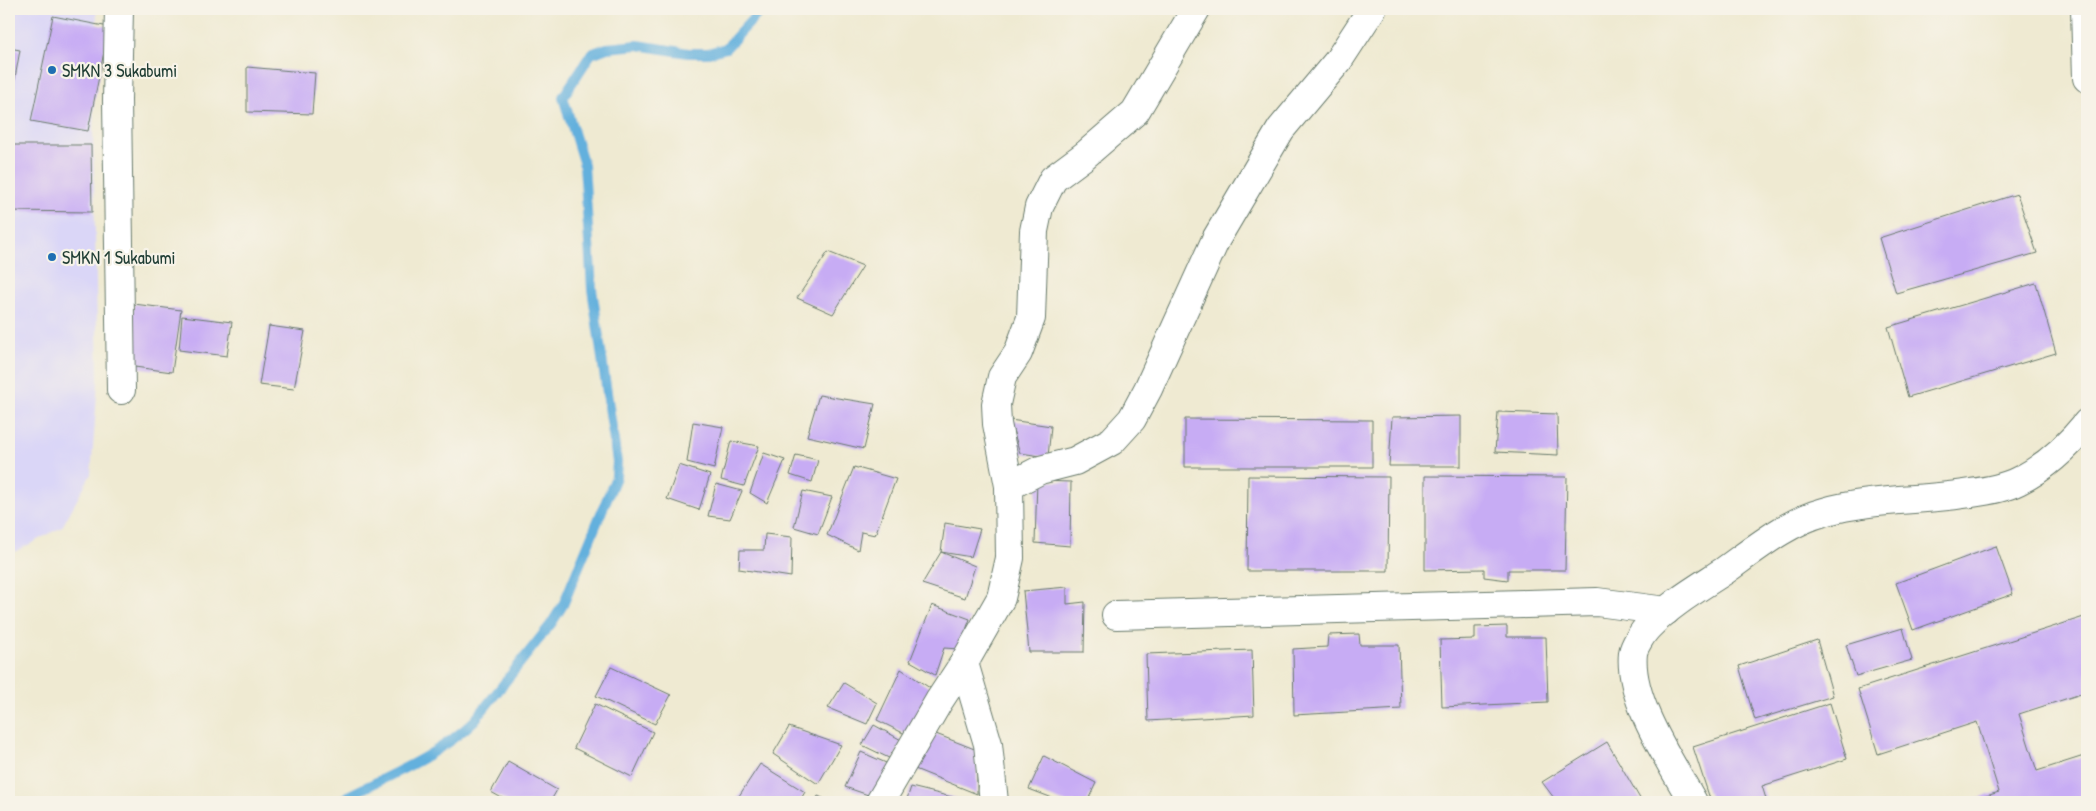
<svg xmlns="http://www.w3.org/2000/svg" width="2096" height="811" viewBox="0 0 2096 811" font-family="'Patrick Hand',sans-serif">
  <style>
    .built { fill: #dad6f7 }
    .lines { fill: none; stroke-linecap: round; stroke-linejoin: round }
    .stream { stroke: #64b0dd; stroke-width: 10 }
    .building { fill: #c7acf4 }
    .minor-casing { stroke: #687a6b; stroke-width: 30 }
    .minor { stroke: #fff; stroke-width: 28 }
    .poi-dot { fill: #1f6fb2; stroke: #f7f3e8; stroke-width: 2 }
    .labels { text-anchor: middle; dominant-baseline: central; stroke-width: 4.5; stroke-linejoin: round; paint-order: stroke }
    .poi-label { font-size: 18px; fill: #1f3d34; stroke: #f7f3e8; text-anchor: start }
  </style>
  <rect width="100%" height="100%" fill="#f7f3e8"/>
  <filter id="ink" filterUnits="userSpaceOnUse"><feTurbulence type="fractalNoise" baseFrequency=".02" numOctaves="2"/><feDisplacementMap in="SourceGraphic" scale="10" xChannelSelector="R" yChannelSelector="G"/><feConvolveMatrix kernelMatrix="1 2 1 2 8 2 1 2 1" color-interpolation-filters="sRGB"/></filter>
  <filter id="wash" filterUnits="userSpaceOnUse"><feTurbulence type="fractalNoise" baseFrequency=".0096" numOctaves="4" result="noise"/><feDisplacementMap in="SourceGraphic" scale="20" xChannelSelector="R" yChannelSelector="G"/><feGaussianBlur stdDeviation="1.12" result="paint"/><feColorMatrix in="noise" values="0 0 0 0 0 0 0 0 0 0 0 0 0 0 0 0 0 1.4 0 .05"/><feComposite in="paint" operator="in"/></filter>
  <g filter="url(#wash)">
    <rect width="100%" height="100%" fill="#efead2"/>
    <polygon class="built" points="9,9 97,9 93,131 98,380 91,474 62,527 9,555"/>
    <g class="lines">
      <path class="stream" d="M340,802L348,796C392,774 439,755 475,720L551,624L563,605L616,477L617,462L592,289L584,165L563,97L591,54L607,48L638,45L688,53H708L726,48L762,9"/>
    </g>
    <g id="blocks">
      <g class="building">
        <polygon points="53,16 109,27 88,131 31,121"/>
        <polygon points="9,48 20,50 10,106 9,106"/>
        <polygon points="247,67 315,73 312,114 247,112"/>
        <polygon points="9,145 91,145 92,212 9,211"/>
        <polygon points="2017,194 2037,253 1896,293 1879,238"/>
        <polygon points="828,252 863,266 833,314 797,298"/>
        <polygon points="2036,283 2056,353 1908,397 1888,327"/>
        <polygon points="134,304 181,310 172,372 127,366"/>
        <polygon points="182,316 232,322 227,356 179,350"/>
        <polygon points="269,326 305,331 294,389 259,385"/>
        <polygon points="819,395 875,404 864,449 807,436"/>
        <polygon points="1498,412 1557,414 1558,455 1495,452"/>
        <polygon points="1461,416 1461,466 1389,466 1392,417"/>
        <polygon points="1185,419 1372,420 1372,467 1185,467"/>
        <polygon points="1010,420 1051,426 1048,457 1020,453"/>
        <polygon points="693,422 723,427 714,469 687,462"/>
        <polygon points="731,441 759,446 744,486 721,480"/>
        <polygon points="764,453 785,460 767,503 750,493"/>
        <polygon points="796,455 818,460 812,482 790,475"/>
        <polygon points="679,465 710,475 699,510 667,499"/>
        <polygon points="854,467 896,479 875,535 861,532 858,550 827,535"/>
        <polygon points="1248,476 1389,477 1388,571 1247,571"/>
        <polygon points="1425,476 1567,477 1565,570 1508,570 1508,580 1484,577 1484,569 1425,570"/>
        <polygon points="1037,481 1071,482 1070,546 1035,543"/>
        <polygon points="716,484 742,491 730,519 708,516"/>
        <polygon points="803,491 832,497 818,534 794,527"/>
        <polygon points="945,523 980,529 971,557 941,552 975,566 965,598 922,584 941,552"/>
        <polygon points="765,534 792,537 791,577 739,569 740,550 764,550"/>
        <polygon points="1996,546 2013,594 1913,630 1896,583"/>
        <polygon points="1067,587 1067,604 1085,602 1084,652 1029,652 1023,591"/>
        <polygon points="932,605 970,619 959,649 944,648 935,675 910,661"/>
        <polygon points="2087,616 2087,692 2019,714 2037,771 2087,755 2087,802 1967,802 1999,792 1977,722 1878,754 1858,689"/>
        <polygon points="1507,626 1507,637 1546,637 1548,702 1442,707 1440,640 1475,639 1475,627"/>
        <polygon points="1903,628 1912,660 1856,676 1846,645"/>
        <polygon points="1359,634 1360,645 1399,645 1401,709 1294,715 1293,649 1327,647 1328,635"/>
        <polygon points="1817,640 1833,696 1755,720 1739,666"/>
        <polygon points="1252,650 1254,715 1148,721 1146,654"/>
        <polygon points="611,667 671,695 655,724 596,696"/>
        <polygon points="901,669 936,692 907,735 877,720"/>
        <polygon points="844,683 877,703 867,724 828,708"/>
        <polygon points="1830,703 1847,759 1762,786 1767,802 1711,802 1693,747"/>
        <polygon points="595,704 653,732 632,777 574,748"/>
        <polygon points="874,725 903,741 893,760 862,745"/>
        <polygon points="789,727 841,745 818,784 773,754"/>
        <polygon points="936,734 977,750 977,794 915,769"/>
        <polygon points="1607,742 1642,802 1583,802 1581,800 1577,802 1557,802 1542,782"/>
        <polygon points="861,752 893,766 874,797 845,787"/>
        <polygon points="1044,756 1096,783 1087,802 1063,802 1029,789"/>
        <polygon points="508,762 557,790 550,802 509,802 491,792"/>
        <polygon points="760,764 805,792 799,802 735,802"/>
        <polygon points="911,787 960,799 958,802 906,802"/>
        <polygon points="818,796 832,802 815,802"/>
      </g>
    </g>
  </g>
  <g filter="url(#ink)">
    <use href="#blocks" fill-opacity="0" stroke="#687a6b" stroke-width="1"/>
    <g class="lines">
      <g class="minor-casing">
        <g id="minor">
          <polyline points="119,9 117,100 121,390"/>
          <polyline points="2085,9 2087,78"/>
          <polyline points="1009,486 1040,470 1075,461 1112,441 1132,419 1148,389 1216,239 1281,129 1338,61 1372,9"/>
          <polyline points="1116,615 1597,602 1666,611"/>
          <polyline points="880,802 939,701 964,663"/>
          <polyline points="994,802 988,744 964,663 1001,598 1010,558 1009,486 997,424 996,404 1002,377 1018,353 1031,318 1034,231 1039,207 1053,179 1084,156 1135,112 1196,9"/>
          <path d="M1693,802C1671,762 1628,700 1633,653C1634,646 1643,632 1648,627C1669,605 1698,588 1724,571C1755,549 1787,522 1824,512C1872,498 1923,501 1971,493C1987,491 2004,488 2018,481C2045,468 2069,445 2087,423"/>
        </g>
      </g>
      <use href="#minor" class="minor"/>
    </g>
  </g>
  <g class="poi-dot">
    <circle cx="52" cy="70" r="5"/>
    <circle cx="52" cy="257" r="5"/>
  </g>
  <g class="labels">
    <g class="poi-label">
      <text x="62" y="70">SMKN 3 Sukabumi</text>
      <text x="62" y="257">SMKN 1 Sukabumi</text>
    </g>
  </g>
  <rect width="2096" height="811" fill="none" stroke="#f7f3e8" stroke-width="30"/>
</svg>
